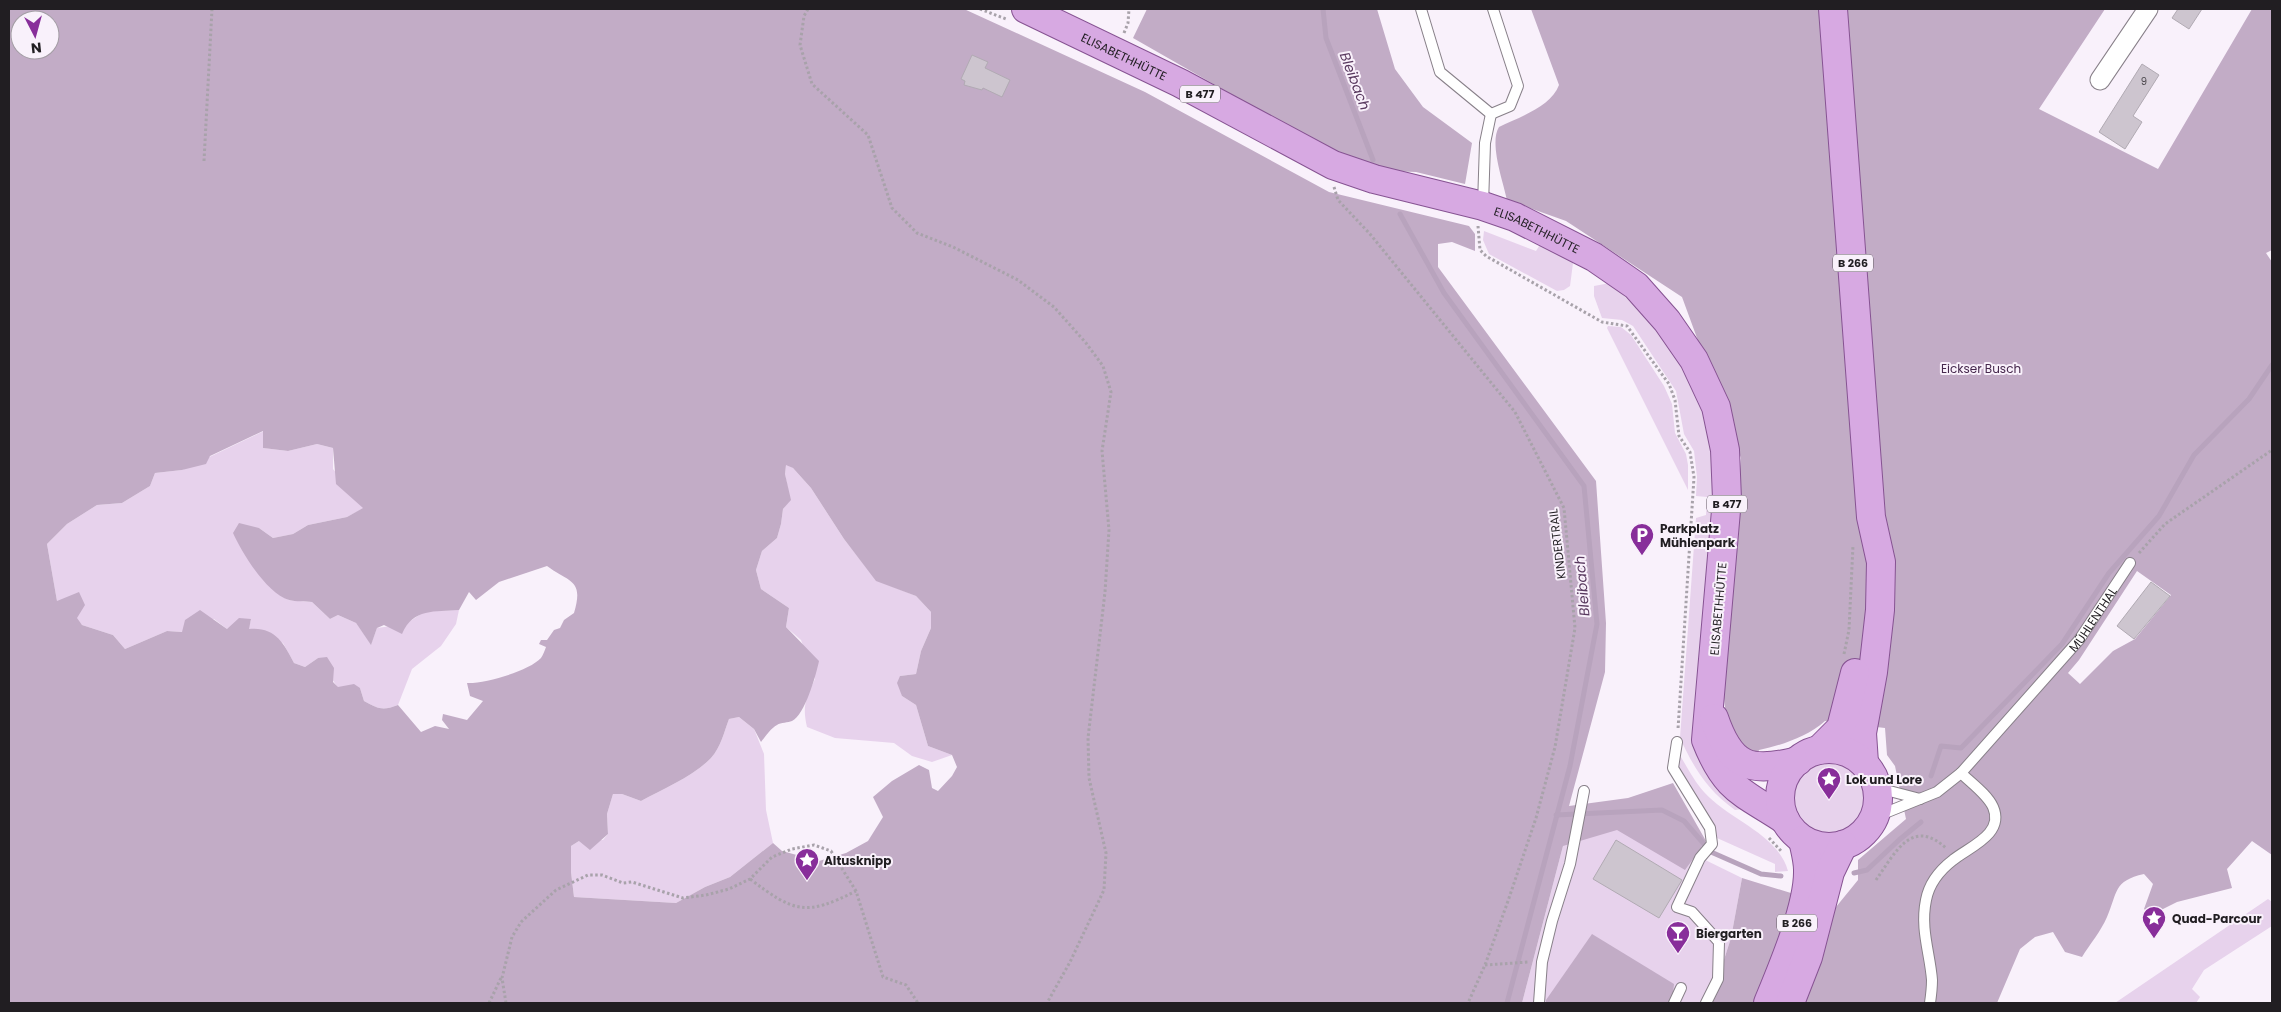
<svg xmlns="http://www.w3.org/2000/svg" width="2281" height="1012" viewBox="0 0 2281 1012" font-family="Poppins,sans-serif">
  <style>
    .green { fill: #e7d2ec }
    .forest { fill: #c2acc6; fill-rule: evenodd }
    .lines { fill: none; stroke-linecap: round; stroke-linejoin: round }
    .stream { stroke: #b8a3bd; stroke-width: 5 }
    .building { fill: #cdc5cf; stroke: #b1aab3 }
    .lane-casing { stroke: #888089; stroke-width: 12 }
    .street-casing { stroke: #888089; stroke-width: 21 }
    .primary-casing { stroke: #865392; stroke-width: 30 }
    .path { stroke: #a8a2aa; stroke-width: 3; stroke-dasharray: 2.5 2.5; stroke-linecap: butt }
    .lane { stroke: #fff; stroke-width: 10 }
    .street { stroke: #fff; stroke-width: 19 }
    .primary { stroke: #d7a9e2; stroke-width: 28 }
    .labels { text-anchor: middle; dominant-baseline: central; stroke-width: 4; stroke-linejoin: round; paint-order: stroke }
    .number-label { font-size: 10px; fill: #4c484d }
    .shield { fill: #f9f1fb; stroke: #625d63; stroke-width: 1 }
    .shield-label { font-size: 11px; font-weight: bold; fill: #211e22 }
    .street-label { font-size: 12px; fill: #211e22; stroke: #f9f1fb }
    .park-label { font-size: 12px; fill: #46284d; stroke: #f9f1fb }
    .poi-label { font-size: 12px; font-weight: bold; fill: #211e22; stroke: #f9f1fb; text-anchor: start }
    .water-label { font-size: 14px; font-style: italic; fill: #59395f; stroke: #f9f1fb }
  </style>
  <rect width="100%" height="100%" fill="#f9f1fb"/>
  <g class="green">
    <polygon points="1484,231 1536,251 1541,243 1567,256 1573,263 1570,286 1564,290 1557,291 1489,254 1483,240"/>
    <path d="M1610,283L1653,323L1685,366L1710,428L1716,464L1697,726L1743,809L1735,810C1707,790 1694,768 1680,738L1696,518L1706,515L1707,497L1696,496L1697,477L1694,451L1684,434L1676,391L1633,326L1622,320L1602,318L1594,296V286Z"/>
    <polygon points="1608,326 1621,327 1631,335 1664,386 1672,404 1675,433 1686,454 1688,465 1688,490 1607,328"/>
    <path d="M264,431L263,448L288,451L317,444L333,448V469L364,508L347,517L308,525L293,534L273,538L259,528L288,600L312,602L330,619L338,615L356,623L371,644L377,628L406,624L425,611L459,610L456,624L441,646L412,669L398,705C382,711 379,709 364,701L360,688H338L318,658L305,667L294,663L283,643L248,629L251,620L227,629L214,619L183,632L167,631L125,649L113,635L82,625L57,601L47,544L67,524L97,505L122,503L150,486L155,473L182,470Z"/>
    <path d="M786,464L793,468L811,488L844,539L876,580L916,596L931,612V628L921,651L916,674L900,676L902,696L916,705L928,746L952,755L932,762L912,756L894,743L835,738L807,727C802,706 806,698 815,679L801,640L786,627L789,608L761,589L756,570L762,551L777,538L781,524L783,509L790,500L785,474Z"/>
    <path d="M739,717L754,729L764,754L766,810L773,843L730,877L705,887L676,903L574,897L571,872V846L579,841L603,840L608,834L607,814L613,794H622L641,801C663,789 694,776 711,758C721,747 724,732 729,719Z"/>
    <path d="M1678,752C1686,765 1694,781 1704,792C1729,820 1777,833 1788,871L1775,872V864L1717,838L1714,824L1676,767Z"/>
    <circle cx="1830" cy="799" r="36"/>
    <polygon points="1578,827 1644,830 1742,878 1731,938 1710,1003 1522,1003 1563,846"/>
    <polygon points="2268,899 2272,902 2272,926 2204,970 2192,989 2200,997 2196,1003 2115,1003"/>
  </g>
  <g class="forest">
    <path d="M9,9H964L1145,92L1329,192L1469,226L1475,234V251L1452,242L1438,244V267L1596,481L1606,623L1605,672L1569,806L1628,798L1673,783L1706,841L1685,870L1617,830L1563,846L1522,1003H9ZM20,20H50V50H20ZM263,431V448L288,451L317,444L333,448L336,484L363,508L347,517L308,525L293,534L273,538L259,528L239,523L233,533C242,553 267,594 289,600C296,602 305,601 312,602L330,619L338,615L356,623L371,645L377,628L384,625L402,634C413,608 435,612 459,610L469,592L476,600L499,582L547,566C570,583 584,579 574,613L564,620L560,628L554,630L547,640H541L539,644L546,647C545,650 543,655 541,658C529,671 484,684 467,683L470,696L483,701L467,720L443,714L442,720L449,729L435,726L421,732L398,705C382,711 379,709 364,701L360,688L354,684L338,687L333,682L334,668L327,657L318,658L305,667L294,663C283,642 275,627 249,629L251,619L239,618L227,629L200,610L185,620L182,632L167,631L125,649L113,635L82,625L77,618L85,605L79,592L57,601L47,544L67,524L97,505L122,503L150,486L155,473L182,470L206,464L210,456ZM786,465L793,468L811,488L844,539L876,581L916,596L931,612V628L921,651L916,674L900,676L897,683L902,696L916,705L928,746L952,755L957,767L952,776L938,791L932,788L929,770L919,765L892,781L873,797L883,817L868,841L846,853L819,861L782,851L773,843L730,877L705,887L676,903L574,897L571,872V846L579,841L590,850L608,834L607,814L613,794H622L641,801C663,789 694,776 711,758C721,747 724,732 729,719L739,717L754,729L761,742C765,737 771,728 777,725C781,722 788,723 792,721C805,715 816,675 819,661L786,627L789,608L761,589L756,570L762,551L777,538L781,524L783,509L791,500L785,474Z"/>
    <polygon points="1147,9 1377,9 1395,69 1423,107 1472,143 1465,184 1416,172 1390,171 1341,157 1133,38"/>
    <path d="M1531,9H2105L2039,109L2158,169L2252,9H2272V250L2266,253L2272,262V855L2252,841L2227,869L2232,888L2177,902L2151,915L2144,909L2153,884L2144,874C2113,881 2118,892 2107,917C2101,931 2090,944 2082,957L2065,952L2053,932L2035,937L2020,949L1997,1003H1710L1731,938L1742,878L1836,907L1858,880V860L1906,819L1895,766L1887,755L1885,728L1825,721C1807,737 1782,745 1759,750L1756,757C1727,744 1726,717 1723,688L1741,458L1682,297L1566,221L1507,200C1503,181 1489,143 1499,127C1519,117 1551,107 1559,85ZM2137,571L2171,595L2135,639L2113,651L2080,684L2068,673L2079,660Z"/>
    <polygon points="1592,934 1674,984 1672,1003 1546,1003 1546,1000"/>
  </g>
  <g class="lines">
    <g class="stream">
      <polyline points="1323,9 1326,38 1373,160"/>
      <polyline points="1400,214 1444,293 1584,486 1597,624 1570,766 1507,1003"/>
      <polyline points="1931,776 1941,746 1961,748 2062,644 2109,573 2159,516 2194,455 2249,399 2272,365"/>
      <polyline points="1556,815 1662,810 1684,821 1711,852 1761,874 1781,876"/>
      <polyline points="1854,873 1867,870 1899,840 1921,822"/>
    </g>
  </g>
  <g class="building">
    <polygon points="2178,9 2202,9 2189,29 2172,18"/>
    <polygon points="972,55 988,62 985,68 1010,80 1002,97 983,88 982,90 964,85 965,81 961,79"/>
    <polygon points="2142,64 2159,75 2133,116 2142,122 2125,149 2099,132"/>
    <polygon points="2151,582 2170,596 2134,639 2117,626"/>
    <polygon points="1616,840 1682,880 1659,918 1593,879"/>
  </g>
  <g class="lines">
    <g class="lane-casing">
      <g id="lane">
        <polyline points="1421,9 1440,72 1491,114"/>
        <polyline points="1491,114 1510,106 1518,86 1493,9"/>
        <polyline points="1483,205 1485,143 1491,114"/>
        <polyline points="1677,742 1673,768 1710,828 1712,844 1700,858 1677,907 1692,912 1719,942 1718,979 1706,1003"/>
        <polyline points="1878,788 1920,799"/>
        <path id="s1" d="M1875,817L1937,792L1961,773L2079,640L2130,563"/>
        <polyline points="1539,1003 1542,962 1552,921 1570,864 1584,791"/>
        <polyline points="1674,1003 1681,988"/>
        <path d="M1930,1003C1931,996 1932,988 1932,980C1930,953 1920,929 1926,900C1929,884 1940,870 1953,860C1969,847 2005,834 1993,807C1987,794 1971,783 1961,773"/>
      </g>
    </g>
    <g class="street-casing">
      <polyline id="street" points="2100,80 2148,9"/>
    </g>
    <g class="primary-casing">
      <g id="primary">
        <path id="s2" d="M1026,9L1180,83L1333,165L1374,179L1483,206L1515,217L1594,257L1636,286L1667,321L1694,360L1716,407L1725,450L1727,499L1706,740C1726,791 1743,792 1785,820"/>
        <polyline points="1833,9 1871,517 1881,562 1880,610 1873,672 1862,733 1864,763"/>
        <path d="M1714,718C1731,768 1750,773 1798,761"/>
        <circle cx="1829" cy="798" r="49"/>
        <polyline points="1819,750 1841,728 1855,673"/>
        <path d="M1768,1003C1782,969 1809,906 1808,870C1808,860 1805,850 1803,840"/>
        <polyline points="1790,1003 1808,957 1830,872 1843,845"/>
      </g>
    </g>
    <g class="path">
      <polyline points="808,9 804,16 800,45 812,84 868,135 892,208 917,233 953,247 1018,280 1054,307 1086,343 1103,366 1111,392 1102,451 1109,530 1105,592 1088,738 1089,778 1106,853 1104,890 1070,962 1047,1003"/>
      <polyline points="980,9 1006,19"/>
      <polyline points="1124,33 1128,23 1129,9"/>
      <polyline points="204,161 212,9"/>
      <polyline points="1334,187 1338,200 1370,234 1515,412 1564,508 1575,628 1555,747 1536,818 1508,901 1485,965 1468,1003"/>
      <polyline points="1478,226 1480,250 1486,256 1602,322 1627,326 1669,384 1675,400 1679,436 1690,452 1694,477 1678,729"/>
      <polyline points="2139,553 2165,524 2272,450"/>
      <polyline points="1844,654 1849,630 1853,545"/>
      <polyline points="1769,838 1782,852"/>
      <path d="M750,879C794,912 805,917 856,891"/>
      <path d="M1876,880C1895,853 1912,816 1947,849"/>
      <polyline points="1485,965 1529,962"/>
      <polyline points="489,1003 501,978"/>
      <polyline points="506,1003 502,978 512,937 521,922 556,890 588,875 602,875 623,883 632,882 683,898 706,895 729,889 750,879 772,857 792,849 814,845 831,851 856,891 883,977 906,985 918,1003"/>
    </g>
    <use href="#lane" class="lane"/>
    <use href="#street" class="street"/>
    <use href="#primary" class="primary"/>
  </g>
  <defs>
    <g id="parking-pin" transform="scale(1.25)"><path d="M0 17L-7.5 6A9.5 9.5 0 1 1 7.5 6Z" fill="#882e9a" stroke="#f9f1fb"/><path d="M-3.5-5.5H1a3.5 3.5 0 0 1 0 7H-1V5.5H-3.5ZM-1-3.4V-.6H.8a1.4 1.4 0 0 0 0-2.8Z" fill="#fff"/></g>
    <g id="sight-pin" transform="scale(1.25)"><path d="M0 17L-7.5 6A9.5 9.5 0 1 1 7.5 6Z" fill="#882e9a" stroke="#f9f1fb"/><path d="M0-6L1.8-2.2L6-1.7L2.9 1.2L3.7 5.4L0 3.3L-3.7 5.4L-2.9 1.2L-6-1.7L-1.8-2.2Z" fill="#fff"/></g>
    <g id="bar-pin" transform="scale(1.25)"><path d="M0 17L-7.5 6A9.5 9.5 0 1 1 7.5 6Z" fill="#882e9a" stroke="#f9f1fb"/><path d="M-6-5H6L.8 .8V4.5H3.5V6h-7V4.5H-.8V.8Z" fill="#fff"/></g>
  </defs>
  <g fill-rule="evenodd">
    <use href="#parking-pin" x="1642" y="535"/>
    <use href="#sight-pin" x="1829" y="779"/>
    <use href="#sight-pin" x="807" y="860"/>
    <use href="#sight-pin" x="2154" y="918"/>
    <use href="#bar-pin" x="1678" y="933"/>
  </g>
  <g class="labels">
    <g class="number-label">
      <text x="2144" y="81">9</text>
    </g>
    <g class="shield">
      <rect x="1180" y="85.5" width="40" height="17" rx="4"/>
      <rect x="1833" y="254.5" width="40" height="17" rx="4"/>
      <rect x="1707" y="495.5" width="40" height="17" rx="4"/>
      <rect x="1777" y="914.5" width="40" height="17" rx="4"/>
    </g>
    <g class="shield-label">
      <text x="1200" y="94">B 477</text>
      <text x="1853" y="263">B 266</text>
      <text x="1727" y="504">B 477</text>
      <text x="1797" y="923">B 266</text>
    </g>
    <g class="street-label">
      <text stroke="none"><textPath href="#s2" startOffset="109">ELISABETHHÜTTE</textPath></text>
      <text stroke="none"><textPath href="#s2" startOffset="559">ELISABETHHÜTTE</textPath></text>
      <text transform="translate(1557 544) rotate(-97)">KINDERTRAIL</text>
      <text transform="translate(1718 609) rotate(-85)">ELISABETHHÜTTE</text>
      <text stroke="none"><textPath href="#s1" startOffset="300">MÜHLENTHAL</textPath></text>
    </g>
    <g class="park-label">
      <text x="1981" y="368">Eickser Busch</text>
    </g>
    <g class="poi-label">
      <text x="1660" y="528">Parkplatz<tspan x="1660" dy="14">Mühlenpark</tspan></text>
      <text x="1846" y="779">Lok und Lore</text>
      <text x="824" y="860">Altusknipp</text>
      <text x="2172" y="918">Quad-Parcour</text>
      <text x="1696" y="933">Biergarten</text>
    </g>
    <g class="water-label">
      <text transform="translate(1355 81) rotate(69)">Bleibach</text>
      <text transform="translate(1582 586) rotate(-95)">Bleibach</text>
    </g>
  </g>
  <rect width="2281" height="1012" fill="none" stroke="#211e22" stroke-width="20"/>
  <g transform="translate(35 35) rotate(174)"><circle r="24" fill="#f9f1fb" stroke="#a39da4"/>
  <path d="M0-4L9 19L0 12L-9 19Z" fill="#882e9a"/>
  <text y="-8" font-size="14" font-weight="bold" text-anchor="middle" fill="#211e22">N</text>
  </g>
</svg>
